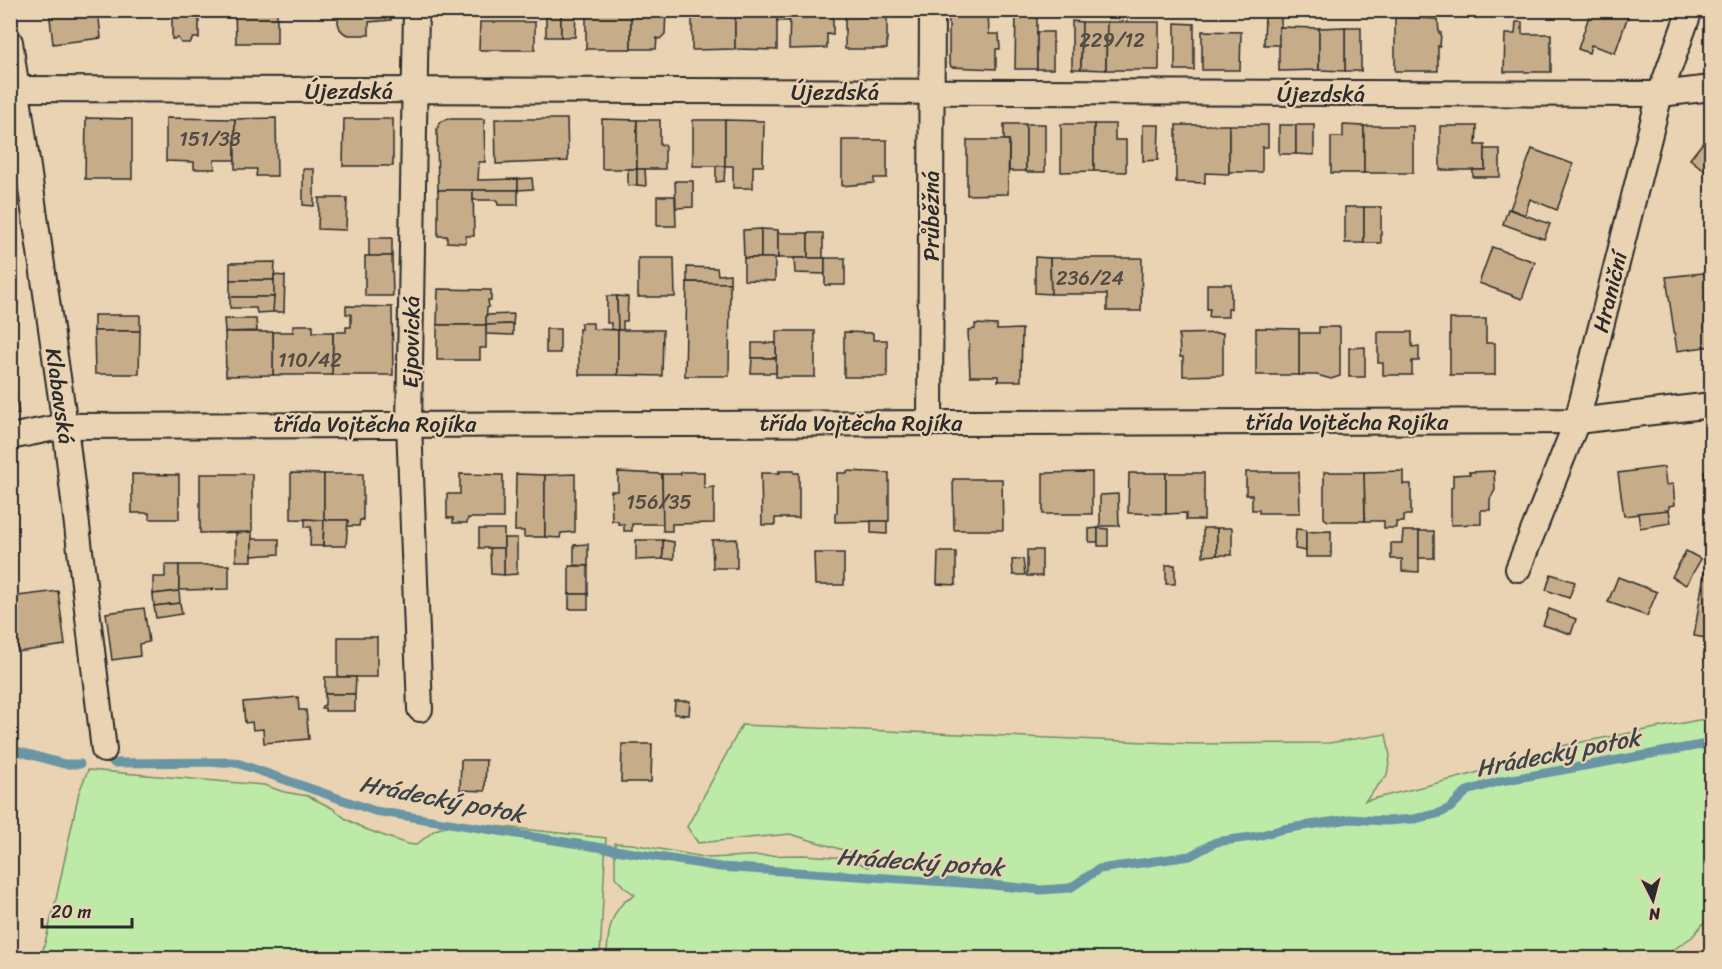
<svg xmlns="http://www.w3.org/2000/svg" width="1722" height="969" viewBox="0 0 1722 969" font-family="Sriracha,sans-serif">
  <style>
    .green { fill: #beeaa7; stroke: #748a69; stroke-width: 1.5 }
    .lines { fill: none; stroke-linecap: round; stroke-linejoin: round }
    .stream { stroke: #6995a4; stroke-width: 9 }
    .building { fill: #c6ac88; stroke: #2b2b2b; stroke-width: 1.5 }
    .street-casing { stroke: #2b2b2b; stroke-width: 28 }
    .street { stroke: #e9d3b2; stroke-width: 24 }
    .labels { text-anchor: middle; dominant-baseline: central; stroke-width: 4.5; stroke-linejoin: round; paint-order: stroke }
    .number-label { font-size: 20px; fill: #524b42 }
    .street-label { font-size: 22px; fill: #2b2b2b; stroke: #e9d3b2 }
    .water-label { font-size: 24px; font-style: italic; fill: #3b4549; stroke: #e9d3b2 }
  </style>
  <rect width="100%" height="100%" fill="#e9d3b2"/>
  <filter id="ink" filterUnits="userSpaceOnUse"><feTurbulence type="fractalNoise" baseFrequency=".0167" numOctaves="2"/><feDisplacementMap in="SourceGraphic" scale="12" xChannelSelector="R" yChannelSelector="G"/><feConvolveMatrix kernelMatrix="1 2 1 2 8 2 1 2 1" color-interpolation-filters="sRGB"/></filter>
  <g filter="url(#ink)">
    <g class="green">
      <path d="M1711,719V914L1692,937L1661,958H607C607,940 609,917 623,903C626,900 632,898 635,895L624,887L615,877V843L632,844L709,858L747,856L804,855L848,858L868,867L873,859L790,834L698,843L687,827L742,725L1195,744L1329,743L1386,734L1390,756L1387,775L1365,801L1469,775L1566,745L1699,720Z"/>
      <polygon points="88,770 264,785 284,792 308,796 332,808 346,819 365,829 407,844 416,845 435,830 451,825 467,823 606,838 600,958 41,958 56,900 79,792"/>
    </g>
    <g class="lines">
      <g class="stream">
        <polyline points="10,749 64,764 80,764"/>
        <polyline points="114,763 234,762 375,811 720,867 992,885 1041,890 1070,888 1099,869 1190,856 1216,842 1258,836 1283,829 1350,819 1386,821 1414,819 1440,813 1450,808 1467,791 1501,781 1712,743"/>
      </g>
    </g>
    <g class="building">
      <polygon points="49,10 98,10 101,38 53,44"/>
      <polygon points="172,10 199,10 199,38 193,38 190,43 181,43 178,38 172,39"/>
      <polygon points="235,10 277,10 277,43 236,43"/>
      <polygon points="391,10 391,20 369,22 369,35 349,35 344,33 340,29 338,23 338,11"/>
      <rect x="546" y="10" width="15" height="27"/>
      <polygon points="561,10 576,10 575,37 561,37"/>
      <rect x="586" y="10" width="45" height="39"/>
      <polygon points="631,10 666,10 665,34 660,39 657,38 656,49 631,49"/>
      <polygon points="692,10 735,10 735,49 692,50"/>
      <polygon points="735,10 777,10 777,50 735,49"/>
      <polygon points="777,10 790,10 789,21 777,21"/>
      <polygon points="790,10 833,10 833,35 827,34 827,48 789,49"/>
      <rect x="845" y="10" width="42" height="39"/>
      <polygon points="949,10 988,10 989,34 999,34 1000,49 996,49 996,69 951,67 949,60"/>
      <polygon points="1016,10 1037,10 1037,69 1015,69"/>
      <polygon points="1591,10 1630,10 1615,53 1591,45 1589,53 1578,49"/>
      <polygon points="1265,14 1281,14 1281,28 1279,27 1280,45 1264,45"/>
      <polygon points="1395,17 1438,19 1439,33 1441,33 1440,47 1438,46 1438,71 1395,71"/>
      <polygon points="1072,21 1082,22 1081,69 1072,69"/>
      <polygon points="480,22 535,22 535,50 479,50"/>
      <polygon points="1082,22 1107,22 1106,70 1081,69"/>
      <polygon points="1107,22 1159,22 1159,70 1106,70"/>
      <polygon points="1516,22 1522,22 1522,34 1551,34 1551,72 1504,72 1505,34 1515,34"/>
      <polygon points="1175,23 1194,24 1194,70 1175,70"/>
      <polygon points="1279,27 1319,28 1319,70 1279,71"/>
      <rect x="1345" y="27" width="16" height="44"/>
      <polygon points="1345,27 1345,71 1319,70 1319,28"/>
      <polygon points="1202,31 1241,32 1240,70 1202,70"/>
      <rect x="1037" y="32" width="16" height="37"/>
      <polygon points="86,118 132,119 132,179 85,179"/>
      <polygon points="166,118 235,119 235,160 214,160 215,169 194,169 194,162 166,161"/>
      <polygon points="276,118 277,176 256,176 257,169 235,169 235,119"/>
      <polygon points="344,119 393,119 393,166 343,166"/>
      <polygon points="447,119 484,119 485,162 479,162 478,180 518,179 518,190 438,190 437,129 440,122"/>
      <polygon points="495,119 567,119 568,161 496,164"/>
      <polygon points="602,119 637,120 637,169 602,169"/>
      <polygon points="637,120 660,120 660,145 665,145 665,169 637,169"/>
      <rect x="693" y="120" width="32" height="46"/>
      <polygon points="725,120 764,121 763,166 753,166 753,188 733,188 733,166 725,166"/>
      <polygon points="1004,124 1026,124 1026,171 1009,171 1009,140 1004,140"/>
      <rect x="1026" y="124" width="19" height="48"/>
      <polygon points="1061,124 1094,124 1094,171 1061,172"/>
      <polygon points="1094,124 1115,124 1115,140 1126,140 1126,172 1094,171"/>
      <polygon points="1143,125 1159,125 1158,160 1143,161"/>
      <polygon points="1176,125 1229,125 1229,174 1205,173 1205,183 1176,182"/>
      <polygon points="1229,125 1268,125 1268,147 1262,147 1262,172 1229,172"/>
      <rect x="1279" y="125" width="17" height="29"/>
      <polygon points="1296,125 1314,125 1314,155 1296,154"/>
      <polygon points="1343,125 1364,126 1364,173 1331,173 1331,137 1343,137"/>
      <rect x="1364" y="126" width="49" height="47"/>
      <polygon points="1440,126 1477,126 1476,145 1485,145 1485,170 1440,170"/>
      <polygon points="1712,131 1712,174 1710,175 1690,159"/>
      <polygon points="842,140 887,140 887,178 874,178 874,183 842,186"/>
      <polygon points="967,140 1009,140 1008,194 967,195"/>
      <polygon points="1485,149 1500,149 1500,177 1473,177 1473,170 1485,170"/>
      <polygon points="1532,149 1573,164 1557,210 1530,199 1525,215 1510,209"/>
      <polygon points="716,166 725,166 724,181 716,182"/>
      <polygon points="303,169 314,169 314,206 303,205"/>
      <polygon points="628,169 637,169 637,185 628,186"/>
      <polygon points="637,169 645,169 646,186 637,185"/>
      <polygon points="532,178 533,189 518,190 518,179"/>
      <polygon points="675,181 693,181 693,207 676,208"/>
      <polygon points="438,190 473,190 474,236 466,236 466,243 447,242 447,236 438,236"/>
      <polygon points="473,190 518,190 518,205 498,205 497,200 473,200"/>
      <polygon points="657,196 675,196 676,226 657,226"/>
      <polygon points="319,198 347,198 346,230 318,229"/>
      <rect x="1345" y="207" width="19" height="36"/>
      <rect x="1364" y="207" width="17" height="36"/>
      <polygon points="1508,209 1550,224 1544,239 1503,224"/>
      <polygon points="761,229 761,258 744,258 743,230"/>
      <polygon points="761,229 778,230 778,258 761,258"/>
      <rect x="778" y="233" width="30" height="25"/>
      <rect x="808" y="233" width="15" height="25"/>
      <rect x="369" y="238" width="23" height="18"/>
      <polygon points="1492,247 1535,262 1522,299 1479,283"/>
      <polygon points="365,256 392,256 393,296 365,296"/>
      <polygon points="1035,257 1050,258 1051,294 1035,293"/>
      <polygon points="638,258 674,258 675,297 638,297"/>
      <polygon points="744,258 775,258 775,281 744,280"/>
      <polygon points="794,258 825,258 825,274 795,273"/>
      <rect x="825" y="258" width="20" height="27"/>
      <polygon points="1050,258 1142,258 1141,311 1107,311 1107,294 1051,294"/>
      <polygon points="275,262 274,280 230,280 230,263"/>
      <polygon points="687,267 717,268 718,275 730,274 730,283 687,282"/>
      <polygon points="1703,273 1712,279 1712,346 1677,351 1666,277"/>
      <polygon points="274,275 285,276 284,312 273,312"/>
      <rect x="230" y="280" width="44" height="17"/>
      <polygon points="687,282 730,283 729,376 685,376"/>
      <polygon points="1207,284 1231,284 1231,309 1228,309 1228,317 1209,317 1210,309 1207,309"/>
      <polygon points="438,289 491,290 491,300 488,300 489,307 487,308 486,325 437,325"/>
      <polygon points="607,296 617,296 618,330 611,329 611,323 607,323"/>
      <polygon points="617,296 628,297 627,321 623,321 623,330 618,330"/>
      <polygon points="230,297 274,297 273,312 257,313 256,308 230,308"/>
      <polygon points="346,306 392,307 393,375 332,375 333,332 346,332 346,327 351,327 351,314 346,314"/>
      <polygon points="514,314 513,324 486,325 486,315"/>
      <rect x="94" y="315" width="46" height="16"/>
      <polygon points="224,319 256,319 257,331 225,332"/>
      <polygon points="1450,319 1486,319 1486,343 1495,343 1495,375 1450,375"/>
      <polygon points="581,323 593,323 593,329 618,330 618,375 579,375 579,329 581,329"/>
      <polygon points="513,324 513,335 486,334 486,325"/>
      <polygon points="975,324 997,325 997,330 1022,329 1021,381 998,381 998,376 970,376 968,330 975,329"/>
      <polygon points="293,325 313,325 313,332 333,332 332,375 273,375 273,332 293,332"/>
      <polygon points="437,325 486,325 486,348 480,348 480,360 437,360"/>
      <polygon points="1319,327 1340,327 1340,376 1331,379 1317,375 1299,375 1299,333 1319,333"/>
      <polygon points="1256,328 1299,329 1299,375 1256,375"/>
      <rect x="546" y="329" width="14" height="24"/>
      <polygon points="618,330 663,330 662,376 618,375"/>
      <polygon points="94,331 140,331 139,374 95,374"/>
      <rect x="776" y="331" width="39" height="46"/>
      <polygon points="225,332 273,332 273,375 226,376"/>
      <polygon points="844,332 873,333 873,340 887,340 887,377 844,377"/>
      <polygon points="1378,332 1412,332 1412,347 1419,346 1419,361 1412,361 1412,375 1383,375 1383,363 1378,363"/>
      <polygon points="1223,333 1223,375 1183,376 1183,357 1180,357 1179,334"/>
      <rect x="752" y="343" width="24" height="15"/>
      <polygon points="1365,347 1365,377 1349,377 1349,348"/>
      <polygon points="752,358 776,358 776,373 751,373"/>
      <polygon points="14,386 19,414 10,415 10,387"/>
      <polygon points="1664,467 1666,485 1673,484 1675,505 1669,506 1669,510 1624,516 1618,473"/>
      <polygon points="779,471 794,471 794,473 799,473 799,518 775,518 775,525 762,525 761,473 780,473"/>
      <polygon points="847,471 889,473 889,521 835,522 835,513 837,513 837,473 847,473"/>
      <polygon points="1403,471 1403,484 1411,484 1411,515 1404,515 1404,522 1396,522 1396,528 1384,528 1384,521 1365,521 1364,472"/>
      <polygon points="1494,471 1495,490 1490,499 1490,510 1481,510 1481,524 1451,525 1451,488 1453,487 1453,475 1470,474 1469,472"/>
      <polygon points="1712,471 1712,509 1709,509 1704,472"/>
      <polygon points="618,472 662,474 663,524 632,524 632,531 624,531 624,524 618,524 618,521 612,521 611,491 618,491"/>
      <polygon points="681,472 704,472 704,488 714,487 714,523 672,524 672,531 663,531 662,474 681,474"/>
      <polygon points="1092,472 1092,514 1043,514 1043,473"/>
      <polygon points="1246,472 1299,472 1300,513 1259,513 1259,510 1252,510 1252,495 1246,495"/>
      <polygon points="1324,472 1364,472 1365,521 1328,521 1324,518"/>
      <polygon points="291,473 324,474 324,520 291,519"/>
      <polygon points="1129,473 1166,473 1166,514 1128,513"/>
      <polygon points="1166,473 1204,473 1204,520 1186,520 1186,513 1166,514"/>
      <polygon points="132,474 179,475 179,519 149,519 149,513 132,513"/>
      <polygon points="200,474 252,474 252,532 200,533"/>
      <polygon points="324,474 363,474 363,520 360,520 359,526 347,526 348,520 324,520"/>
      <polygon points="460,474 503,475 503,518 468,518 467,523 453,523 453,518 447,518 447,494 460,494"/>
      <polygon points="516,474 545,475 545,537 524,537 524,531 515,531"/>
      <polygon points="575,474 575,532 561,533 560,538 545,537 545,475"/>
      <polygon points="953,479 1002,479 1003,530 954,530"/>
      <polygon points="1118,494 1119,526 1100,526 1100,495"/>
      <polygon points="1669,510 1671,523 1640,528 1638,513"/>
      <polygon points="305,519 324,520 323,546 310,546 311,527 305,527"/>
      <polygon points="324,520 348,520 346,546 323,546"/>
      <polygon points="871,521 887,521 887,534 871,533"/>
      <polygon points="1098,528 1098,542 1089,542 1089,529"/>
      <polygon points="1098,528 1108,529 1108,546 1098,546"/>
      <polygon points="1203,528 1217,528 1217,555 1203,556"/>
      <rect x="1217" y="528" width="15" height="27"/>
      <rect x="479" y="529" width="25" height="19"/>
      <polygon points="1296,529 1306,530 1306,551 1295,549"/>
      <polygon points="1331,531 1331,557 1306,557 1306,532"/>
      <polygon points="1403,531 1419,531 1419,572 1402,571 1402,559 1391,559 1391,543 1402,543"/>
      <rect x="1419" y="531" width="15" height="27"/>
      <polygon points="252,532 252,561 236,561 236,533"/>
      <polygon points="504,538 517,538 517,574 504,575"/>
      <polygon points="252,539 279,539 279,554 252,556"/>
      <polygon points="737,539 737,568 713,568 712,540"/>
      <polygon points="636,540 663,540 663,559 636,560"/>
      <polygon points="663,540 674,542 674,559 663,559"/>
      <polygon points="588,544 588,566 574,565 574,545"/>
      <polygon points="490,548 504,548 504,575 491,574"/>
      <rect x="1027" y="550" width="15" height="26"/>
      <polygon points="1686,551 1701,559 1686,585 1672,577"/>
      <polygon points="938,552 956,552 956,585 937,584"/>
      <polygon points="814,553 844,553 844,585 815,585"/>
      <polygon points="1023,559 1025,575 1013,575 1012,560"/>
      <polygon points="1706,561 1712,562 1712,639 1694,636"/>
      <polygon points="165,565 179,565 179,591 153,594 153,577 165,577"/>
      <polygon points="179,565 229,565 229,589 179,590"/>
      <rect x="1166" y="565" width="9" height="19"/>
      <rect x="569" y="566" width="19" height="28"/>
      <polygon points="1551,574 1575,582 1569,598 1546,590"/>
      <polygon points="1618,577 1657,592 1647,616 1608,602"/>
      <polygon points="58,591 65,645 18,652 14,617 10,618 10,597"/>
      <polygon points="179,591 180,603 154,606 153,594"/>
      <rect x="569" y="594" width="19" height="15"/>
      <polygon points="180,603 182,614 156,618 154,606"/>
      <polygon points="144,608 149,642 139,644 140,656 112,660 106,613"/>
      <polygon points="1549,609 1576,619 1571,634 1543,625"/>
      <rect x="338" y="637" width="39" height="40"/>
      <polygon points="325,677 356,677 355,694 325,694"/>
      <polygon points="325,694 355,694 355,711 325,711 325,708 322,708 322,706 325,705"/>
      <polygon points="298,697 299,710 306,710 309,739 264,743 263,729 253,730 252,722 245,723 243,702"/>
      <polygon points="675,701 690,701 689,715 674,714"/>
      <polygon points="622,744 652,744 651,782 621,782"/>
      <polygon points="461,760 486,760 485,791 460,790"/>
    </g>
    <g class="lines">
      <g class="street-casing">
        <g id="street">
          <polyline points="416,10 409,424 420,709"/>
          <polyline points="10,42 65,426 104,750"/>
          <polyline points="10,89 1660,94 1712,88"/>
          <polyline points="930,422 932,10"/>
          <polyline points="10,437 65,426 1577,421 1712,405"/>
          <polyline points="1518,569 1577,421 1660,94 1690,10"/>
        </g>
      </g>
      <use href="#street" class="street"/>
    </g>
  </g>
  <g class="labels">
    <g class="number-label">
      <text x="1112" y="40">229/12</text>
      <text x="210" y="139">151/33</text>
      <text x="1090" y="278">236/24</text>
      <text x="310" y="360">110/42</text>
      <text x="659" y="502">156/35</text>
    </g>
    <g class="street-label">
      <text x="349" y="91">Újezdská</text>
      <text x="835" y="92">Újezdská</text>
      <text x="1321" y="94">Újezdská</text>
      <text transform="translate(931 216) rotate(-90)">Průběžná</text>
      <text transform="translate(1610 292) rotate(-76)">Hraniční</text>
      <text transform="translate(411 342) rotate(-89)">Ejpovická</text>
      <text transform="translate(60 396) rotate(82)">Klabavská</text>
      <text x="1347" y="422">třída Vojtěcha Rojíka</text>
      <text x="861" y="423">třída Vojtěcha Rojíka</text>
      <text x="375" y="424">třída Vojtěcha Rojíka</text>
    </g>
    <g class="water-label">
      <text transform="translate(1558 753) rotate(-11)">Hrádecký potok</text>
      <text transform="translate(442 799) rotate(11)">Hrádecký potok</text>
      <text transform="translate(920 862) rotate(4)">Hrádecký potok</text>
    </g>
  </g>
  <rect width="1722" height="969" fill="none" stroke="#e9d3b2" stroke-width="36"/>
  <rect x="18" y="18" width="1686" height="933" fill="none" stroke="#2b2b2b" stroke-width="2" filter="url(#ink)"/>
  <g transform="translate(1653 900) rotate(174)" stroke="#e9d3b2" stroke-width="4.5" paint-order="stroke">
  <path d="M0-4.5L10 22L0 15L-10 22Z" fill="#2b2b2b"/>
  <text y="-9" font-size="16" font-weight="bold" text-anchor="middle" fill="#2b2b2b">N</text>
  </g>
  <path d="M42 918v9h90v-9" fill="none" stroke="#2b2b2b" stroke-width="3"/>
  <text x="51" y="918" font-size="18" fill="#2b2b2b" stroke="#e9d3b2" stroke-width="4.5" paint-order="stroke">20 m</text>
</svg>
